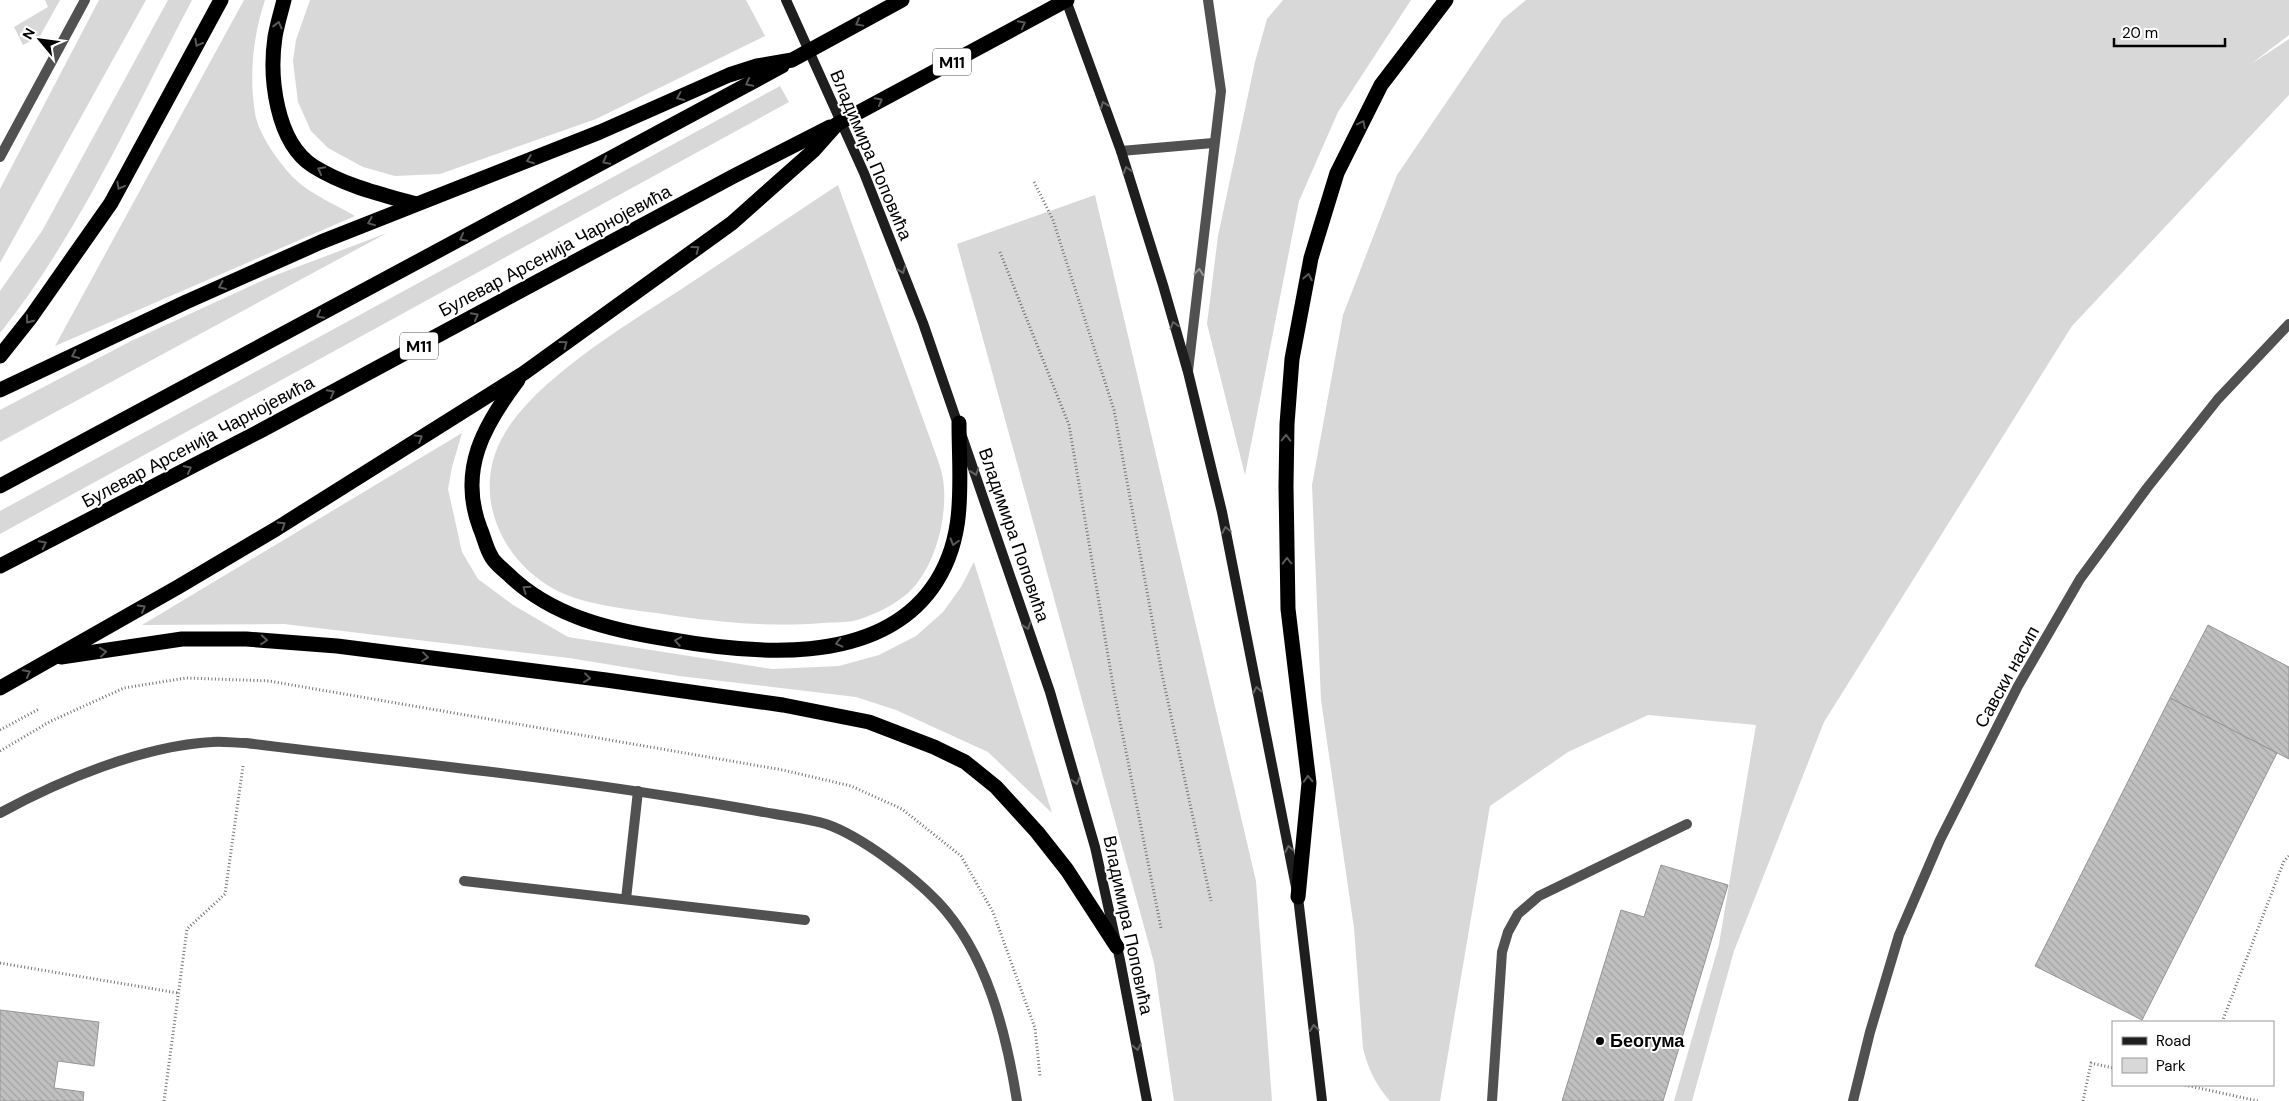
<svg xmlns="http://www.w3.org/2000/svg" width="2289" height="1101" viewBox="0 0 2289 1101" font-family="'DM Sans',sans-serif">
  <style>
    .green { fill: #d8d8d8 }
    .building { fill: url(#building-back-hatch); stroke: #959595 }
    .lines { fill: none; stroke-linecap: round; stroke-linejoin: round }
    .path { stroke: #737373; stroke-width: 3; stroke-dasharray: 1 2.5; stroke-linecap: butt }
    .lane { stroke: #515151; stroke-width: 10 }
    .street { stroke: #515151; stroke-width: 10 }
    .secondary { stroke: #1e1e1e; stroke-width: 10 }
    .highway { stroke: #000; stroke-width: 15 }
    .oneway { stroke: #595959 }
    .oneway2 { stroke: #626262 }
    .oneway3 { stroke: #979797 }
    .poi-dot { fill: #000; stroke: #fff; stroke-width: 2 }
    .labels { text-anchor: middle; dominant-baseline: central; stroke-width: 4; stroke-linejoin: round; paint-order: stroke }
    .shield { fill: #fff; stroke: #4c4c4c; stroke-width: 1 }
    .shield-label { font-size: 16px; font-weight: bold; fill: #000 }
    .street-label { font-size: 18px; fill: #000; stroke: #fff }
    .poi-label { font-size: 18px; font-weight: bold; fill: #000; stroke: #fff; text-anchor: start }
  </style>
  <defs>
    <pattern id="building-back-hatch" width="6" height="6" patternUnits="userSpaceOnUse" patternTransform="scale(1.25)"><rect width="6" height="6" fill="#c0c0c0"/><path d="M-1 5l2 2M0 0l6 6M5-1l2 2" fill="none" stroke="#a3a3a3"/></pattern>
  </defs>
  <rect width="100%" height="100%" fill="#fff"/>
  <g class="green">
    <polygon points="45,0 60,0 40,36 23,45 14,27 48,7"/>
    <polygon points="99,0 146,0 0,263 0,189"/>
    <path d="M168,0H192C133,112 79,234 0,333V291L42,231Z"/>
    <path d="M244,0H265C253,36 249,75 255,113C258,134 281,166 296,180C309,193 338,206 355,216L55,346Z"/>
    <polygon points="310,0 746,0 765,36 596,119 440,174 395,176 363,167 328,148 311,131 298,102 293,61 296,40"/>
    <polygon points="1283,0 1411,0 1338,112 1299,201 1245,475 1207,324 1218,236 1255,62 1267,19"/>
    <path d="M1526,0H2289V35L2251,64L2289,39V95L2072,326L1824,722L1734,951L1692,1101H1674L1719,944L1756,725L1648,715L1568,752L1490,806L1440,1101H1390C1376,1085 1368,1069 1363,1048L1354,928L1321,700L1312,485L1343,315L1397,175L1503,19Z"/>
    <polygon points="780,86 789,102 0,534 0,511"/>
    <path d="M838,185L931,441C935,453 941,466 943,479C948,512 938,555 918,582C904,601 879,613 857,620C846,623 834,622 823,623C774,627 724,623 676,616C640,610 586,607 554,589C502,561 472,496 501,440C530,383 623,327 677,292C731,256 784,221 838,185Z"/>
    <polygon points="1095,195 1256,881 1272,1101 1174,1101 1154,963 957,244"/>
    <polygon points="387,233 0,442 0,410 131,341 268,278"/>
    <polygon points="462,433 452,467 448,489 462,552 478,579 513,605 568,637 772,669 839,666 879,655 916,636 943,612 961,587 974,562 1052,813 988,752 896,710 856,697 679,676 569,658 284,624 142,625"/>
  </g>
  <g class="building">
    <polygon points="2208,625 2289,667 2289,759 2170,698"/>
    <polygon points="2170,698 2277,753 2142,1020 2035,966"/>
    <polygon points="1661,865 1728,885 1663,1101 1562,1101 1621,910 1644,917"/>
    <polygon points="0,1010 99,1022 94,1066 58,1061 54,1088 84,1092 83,1101 0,1101"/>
  </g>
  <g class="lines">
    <g class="path">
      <polyline points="1034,182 1053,220 1114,410 1162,674 1211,901"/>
      <polyline points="1000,252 1069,425 1114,691 1161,928"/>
      <polyline points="0,730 39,709"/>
      <polyline points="0,751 51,721 124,688 186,678 269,681 783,770 851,786 902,809 961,856 993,912 1035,1028 1040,1076"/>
      <polyline points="0,963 178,993"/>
      <polyline points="2222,1022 2284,861 2289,856"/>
      <polyline points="2185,1085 2258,1101"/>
      <polyline points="164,1101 187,929 225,894 243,766"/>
      <polyline points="2083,1101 2091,1063 2113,1068"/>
    </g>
    <g class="lane">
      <polyline points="1121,151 1213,143"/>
      <polyline points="0,157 85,0"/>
      <polyline points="1188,371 1221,91 1208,0"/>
      <polyline points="464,881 805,920"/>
      <polyline points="626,899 638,791"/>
      <polyline points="1492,1101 1502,952 1508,932 1518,914 1539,896 1687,824"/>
    </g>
    <g class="street">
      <path d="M0,813C61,780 142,746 212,742C223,741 235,743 246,743C388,761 531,774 673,797C707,802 741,808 775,814C792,817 810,819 826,824C861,836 912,875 938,902C987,954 1006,1032 1017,1101"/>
      <polyline points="1853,1101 1870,1032 1899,935 1940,840 2018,686 2080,579 2147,488 2218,399 2289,324"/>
    </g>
    <g class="secondary">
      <polyline points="786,0 864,173 923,323 1050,692 1095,847 1120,960 1147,1101"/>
      <polyline points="1066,0 1121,151 1163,285 1188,372 1222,512 1298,897 1322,1101"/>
    </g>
    <g class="highway">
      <path d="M284,0C281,12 277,25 275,37C269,77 276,142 313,166C345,186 380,194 416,204"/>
      <polyline points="0,356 31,317 111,203 221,0"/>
      <path d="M518,380C484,425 458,470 480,528C484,537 486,548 491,556C494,563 503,569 508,574C551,616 610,630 667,639C751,654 875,667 932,588C968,538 959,481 959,423"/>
      <polyline points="0,390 186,302 321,242 600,132 729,75 757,66 792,60 902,0"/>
      <polyline points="0,486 782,66"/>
      <polyline points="0,566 262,430 732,177 830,127"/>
      <polyline points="61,657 182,639 246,639 337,646 606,680 783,705 869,722 934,747 965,762 996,787 1037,832 1067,870 1117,947"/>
      <polyline points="0,688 178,587 276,529 524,373 732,223 813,151 837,124 1067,0"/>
      <polyline points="1298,897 1309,783 1288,609 1286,486 1287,424 1292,359 1311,258 1337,173 1381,85 1446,0"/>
    </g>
  </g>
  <defs><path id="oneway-chevron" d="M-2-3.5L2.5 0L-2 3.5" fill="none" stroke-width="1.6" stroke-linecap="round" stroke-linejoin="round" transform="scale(1.25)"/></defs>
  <g class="oneway">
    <use href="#oneway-chevron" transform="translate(859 23) rotate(151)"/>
    <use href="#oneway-chevron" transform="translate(1022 24) rotate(-28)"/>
    <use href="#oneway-chevron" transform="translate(278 25) rotate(-76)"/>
    <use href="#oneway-chevron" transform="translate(198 43) rotate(119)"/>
    <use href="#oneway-chevron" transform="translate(749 83) rotate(152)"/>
    <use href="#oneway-chevron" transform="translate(680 97) rotate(156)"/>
    <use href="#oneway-chevron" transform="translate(879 101) rotate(-28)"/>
    <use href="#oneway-chevron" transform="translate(1362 124) rotate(-64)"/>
    <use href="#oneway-chevron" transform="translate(530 160) rotate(159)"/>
    <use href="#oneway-chevron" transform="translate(606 161) rotate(152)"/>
    <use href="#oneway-chevron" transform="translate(321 170) rotate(-152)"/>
    <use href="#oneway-chevron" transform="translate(120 186) rotate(119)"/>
    <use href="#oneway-chevron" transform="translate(371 222) rotate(158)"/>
    <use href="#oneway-chevron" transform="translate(463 238) rotate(152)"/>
    <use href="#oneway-chevron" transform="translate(696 249) rotate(-36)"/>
    <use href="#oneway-chevron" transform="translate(1308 277) rotate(-79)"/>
    <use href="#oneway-chevron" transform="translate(222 286) rotate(156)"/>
    <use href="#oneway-chevron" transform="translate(320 315) rotate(152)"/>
    <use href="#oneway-chevron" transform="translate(475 316) rotate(-28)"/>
    <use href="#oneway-chevron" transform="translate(29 320) rotate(128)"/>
    <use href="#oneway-chevron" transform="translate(564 344) rotate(-36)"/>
    <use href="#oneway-chevron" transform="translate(75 355) rotate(155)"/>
    <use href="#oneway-chevron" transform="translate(331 393) rotate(-28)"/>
    <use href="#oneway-chevron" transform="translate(419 438) rotate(-32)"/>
    <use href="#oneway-chevron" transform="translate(1286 438) rotate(-89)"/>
    <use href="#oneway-chevron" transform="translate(188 469) rotate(-27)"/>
    <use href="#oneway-chevron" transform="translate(282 525) rotate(-32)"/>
    <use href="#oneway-chevron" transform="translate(954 542) rotate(106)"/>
    <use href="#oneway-chevron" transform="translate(43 544) rotate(-27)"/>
    <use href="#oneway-chevron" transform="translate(1287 561) rotate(-91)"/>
    <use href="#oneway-chevron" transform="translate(526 589) rotate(-146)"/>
    <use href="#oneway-chevron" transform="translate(142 608) rotate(-30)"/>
    <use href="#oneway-chevron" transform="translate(264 640) rotate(5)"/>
    <use href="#oneway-chevron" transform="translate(678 641) rotate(-170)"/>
    <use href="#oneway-chevron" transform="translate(839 643) rotate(166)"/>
    <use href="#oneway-chevron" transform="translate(103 652) rotate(-7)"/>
    <use href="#oneway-chevron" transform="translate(425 657) rotate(7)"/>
    <use href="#oneway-chevron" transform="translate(27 673) rotate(-28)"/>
    <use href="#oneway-chevron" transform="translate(587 678) rotate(7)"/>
    <use href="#oneway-chevron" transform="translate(1308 779) rotate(-93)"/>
  </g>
  <g class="oneway2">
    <use href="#oneway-chevron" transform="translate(1104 105) rotate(-110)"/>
    <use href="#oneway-chevron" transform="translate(1127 170) rotate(-107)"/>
    <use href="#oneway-chevron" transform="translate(902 270) rotate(68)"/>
    <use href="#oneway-chevron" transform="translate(1174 325) rotate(-106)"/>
    <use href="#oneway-chevron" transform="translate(975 472) rotate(71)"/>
    <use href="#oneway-chevron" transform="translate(1226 530) rotate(-101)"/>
    <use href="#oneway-chevron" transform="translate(1027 626) rotate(71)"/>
    <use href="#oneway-chevron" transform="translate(1257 690) rotate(-101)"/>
    <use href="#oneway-chevron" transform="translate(1076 781) rotate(74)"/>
    <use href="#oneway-chevron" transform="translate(1289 849) rotate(-101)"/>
    <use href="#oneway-chevron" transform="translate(1314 1028) rotate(-97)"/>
    <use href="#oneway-chevron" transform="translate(1137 1047) rotate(79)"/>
  </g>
  <use class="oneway3" href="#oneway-chevron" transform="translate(1199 272) rotate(-84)"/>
  <circle class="poi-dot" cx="1600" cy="1041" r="5"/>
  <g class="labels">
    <g class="shield">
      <rect x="933" y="48.5" width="38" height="27" rx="4"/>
      <rect x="400" y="332.5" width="38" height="27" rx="4"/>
    </g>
    <g class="shield-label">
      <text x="952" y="62">M11</text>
      <text x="419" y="346">M11</text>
    </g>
    <g class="street-label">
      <text transform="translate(871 155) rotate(67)">Владимира Поповића</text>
      <text transform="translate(555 251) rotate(-28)">Булевар Арсенија Чарнојевића</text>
      <text transform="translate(198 442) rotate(-28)">Булевар Арсенија Чарнојевића</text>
      <text transform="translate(1014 535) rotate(71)">Владимира Поповића</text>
      <text transform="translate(2007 677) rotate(-61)">Савски насип</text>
      <text transform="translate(1128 925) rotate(78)">Владимира Поповића</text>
    </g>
    <g class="poi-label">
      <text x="1610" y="1041">Беогума</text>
    </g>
  </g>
  <rect x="2112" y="1021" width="162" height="65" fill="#ffffff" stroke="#999999"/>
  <rect x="2122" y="1037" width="25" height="8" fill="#1e1e1e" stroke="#999999"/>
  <text x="2156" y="1046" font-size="15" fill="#000000">Road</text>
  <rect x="2122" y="1058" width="25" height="15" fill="#d8d8d8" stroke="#999999"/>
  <text x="2156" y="1071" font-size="15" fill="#000000">Park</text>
  <g transform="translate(40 40) rotate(299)" stroke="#ffffff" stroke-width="4" paint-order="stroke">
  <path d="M0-4L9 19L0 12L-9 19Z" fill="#000000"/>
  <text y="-8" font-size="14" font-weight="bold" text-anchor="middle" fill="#000000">N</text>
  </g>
  <path d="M2114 38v8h111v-8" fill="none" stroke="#000000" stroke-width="2.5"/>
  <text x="2122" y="38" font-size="15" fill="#000000" stroke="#ffffff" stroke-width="4" paint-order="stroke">20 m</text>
</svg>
